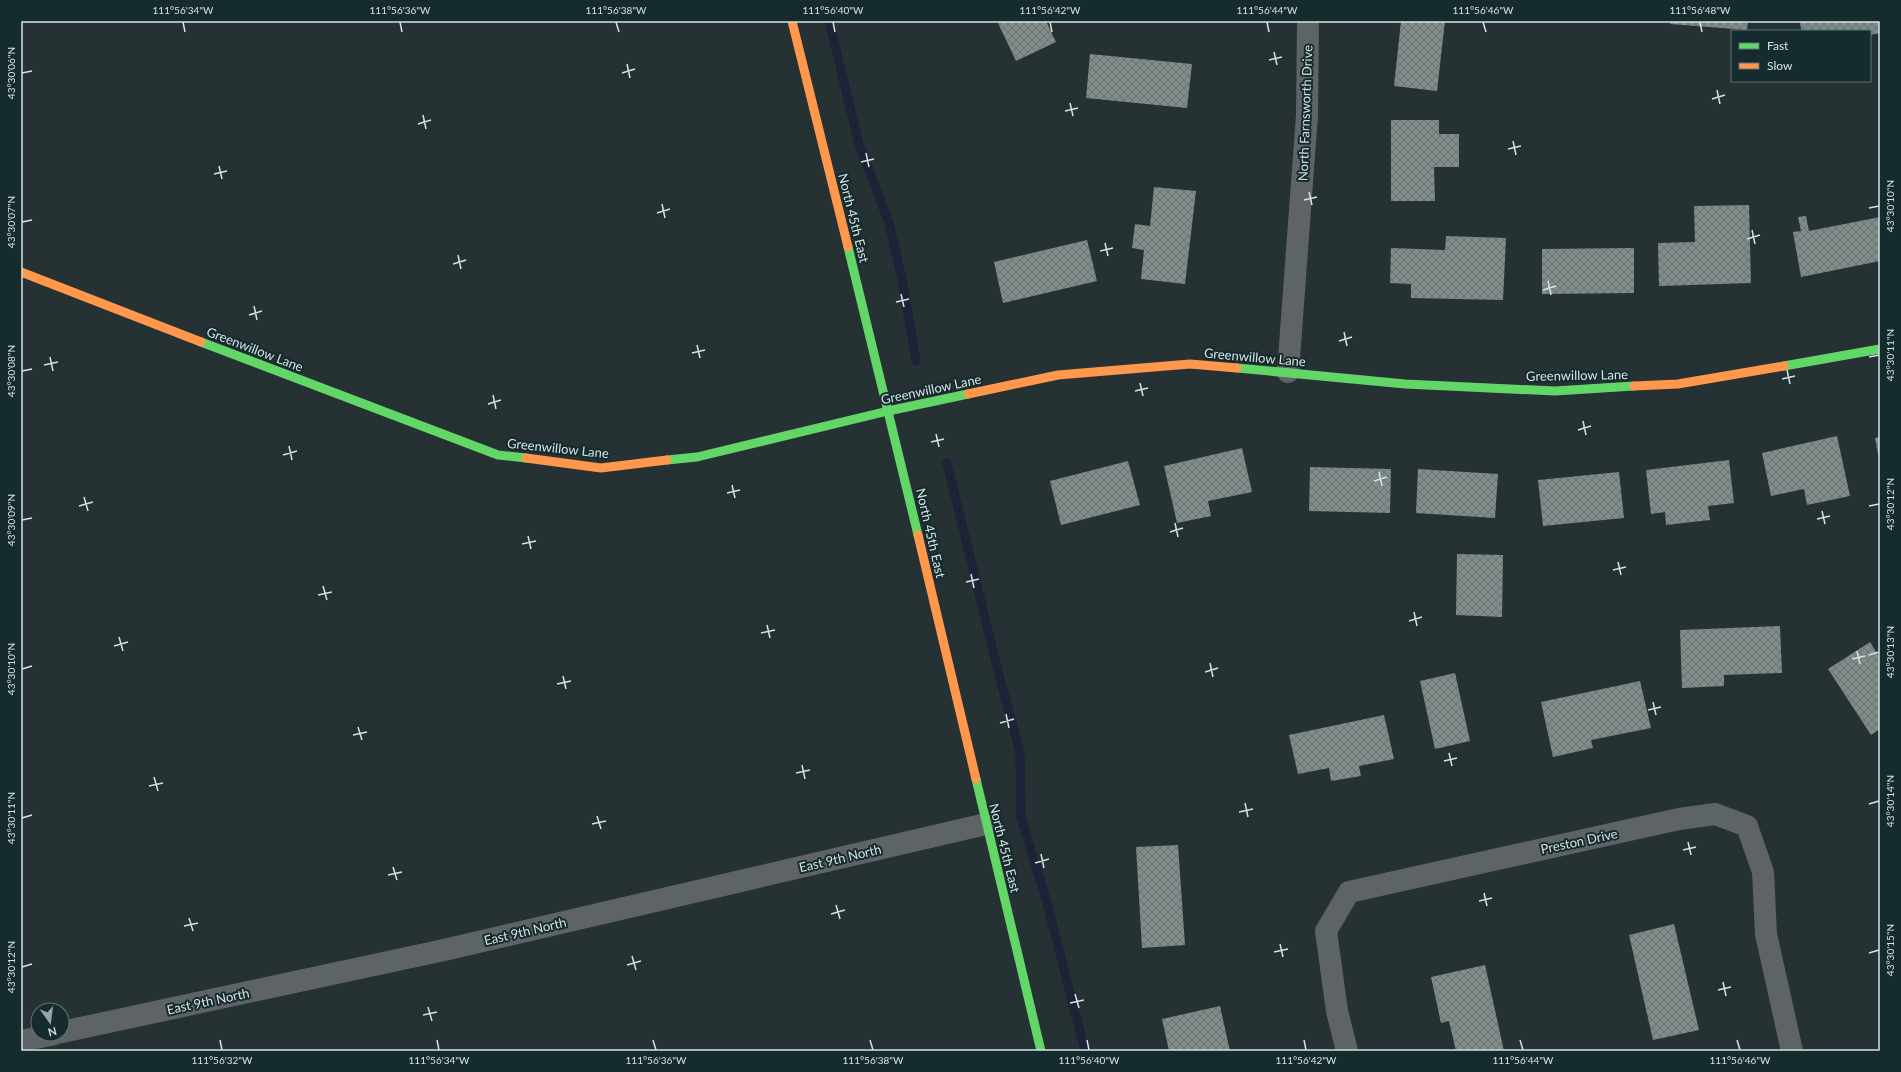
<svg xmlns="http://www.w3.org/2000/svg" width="1901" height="1072" viewBox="0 0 1901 1072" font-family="Lato,sans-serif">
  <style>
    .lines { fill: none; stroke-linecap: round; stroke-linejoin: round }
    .stream { stroke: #1d2238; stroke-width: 9 }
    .building { fill: url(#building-cross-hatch) }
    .street { stroke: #5e6365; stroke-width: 22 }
    .fast { stroke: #63d668; stroke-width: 9 }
    .slow { stroke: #ff974d; stroke-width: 9 }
    .ticks { fill: none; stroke: #d6e3e5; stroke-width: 1.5 }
    .labels { text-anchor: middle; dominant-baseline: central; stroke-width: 4; stroke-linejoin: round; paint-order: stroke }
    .street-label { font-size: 13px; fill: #d6e3e5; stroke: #152b2e }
    .neatline { fill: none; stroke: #d6e3e5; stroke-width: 1.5 }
    .ticks-label { font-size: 10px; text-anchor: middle; fill: #d6e3e5 }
  </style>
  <defs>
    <pattern id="building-cross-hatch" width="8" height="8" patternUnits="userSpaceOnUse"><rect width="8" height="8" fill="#7f8c8a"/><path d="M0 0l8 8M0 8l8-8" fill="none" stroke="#697372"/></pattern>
  </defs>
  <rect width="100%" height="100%" fill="#253133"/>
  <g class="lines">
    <g class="stream">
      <polyline points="829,21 859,144 889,223 902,279 916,361"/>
      <polyline points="947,463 999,675 1020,752 1021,817 1047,903 1085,1051"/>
    </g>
  </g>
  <g class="building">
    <polygon points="997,21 1046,21 1056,42 1016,61"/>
    <polygon points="1401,21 1445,21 1437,91 1394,86"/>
    <polygon points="1670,21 1748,21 1747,30 1670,24"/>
    <polygon points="1799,21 1880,21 1880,33 1870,35 1870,31 1802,31"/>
    <polygon points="1090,54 1192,64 1187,108 1086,98"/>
    <polygon points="1391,120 1439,120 1439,134 1459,134 1459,167 1434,167 1435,201 1391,201"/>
    <polygon points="1154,187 1196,191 1185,284 1141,279 1144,250 1132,248 1135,224 1150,226"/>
    <polygon points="1749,205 1751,283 1659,286 1658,243 1695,242 1694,206"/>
    <polygon points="1806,216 1809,231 1880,217 1880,261 1801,277 1793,232 1801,231 1798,217"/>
    <polygon points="1446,236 1506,238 1503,300 1411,298 1411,284 1390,283 1391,248 1445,250"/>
    <polygon points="1087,240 1097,281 1003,303 994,262"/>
    <polygon points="1634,248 1634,293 1542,294 1542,249"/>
    <polygon points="1837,436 1850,496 1807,505 1804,489 1771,496 1762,453"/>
    <polygon points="1880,437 1880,458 1879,458 1875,438"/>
    <polygon points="1242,448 1252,492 1208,501 1211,516 1177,523 1164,466"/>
    <polygon points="1729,460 1734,503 1708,506 1710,520 1666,525 1665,512 1651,514 1646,470"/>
    <polygon points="1128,461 1140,505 1061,525 1050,481"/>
    <polygon points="1310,467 1391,469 1390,513 1309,511"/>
    <polygon points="1418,469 1498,474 1495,518 1416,513"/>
    <polygon points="1619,472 1624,518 1543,526 1538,480"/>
    <polygon points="1457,554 1503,555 1502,617 1456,615"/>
    <polygon points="1780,626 1782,673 1724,675 1724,686 1682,688 1680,630"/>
    <polygon points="1870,642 1880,658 1880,729 1871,735 1828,669"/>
    <polygon points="1455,673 1470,741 1435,749 1420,681"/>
    <polygon points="1640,681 1651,728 1591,740 1593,748 1553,757 1541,702"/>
    <polygon points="1384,715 1394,759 1359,766 1361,776 1331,781 1329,768 1298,774 1289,735"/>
    <polygon points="1178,845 1185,945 1142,948 1136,847"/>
    <polygon points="1674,924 1699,1030 1653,1040 1629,935"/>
    <polygon points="1485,965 1504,1051 1456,1051 1449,1021 1441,1023 1431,977"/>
    <polygon points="1220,1006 1230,1051 1169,1051 1162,1019"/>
  </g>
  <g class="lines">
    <g class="street">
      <polyline points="1288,372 1307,115 1308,21"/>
      <polyline points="62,1032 444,950 986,824"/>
      <polyline points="21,1041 55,1034"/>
      <polyline points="1347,1051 1337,1011 1326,931 1349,892 1679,819 1715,814 1747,826 1763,872 1766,934 1792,1051"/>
    </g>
    <g class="fast">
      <polyline points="848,247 918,535"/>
      <polyline points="201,342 498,455 526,458"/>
      <polyline points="1784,366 1880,349"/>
      <polyline points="1237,368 1405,384 1555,391 1634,386"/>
      <polyline points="667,460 697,457 888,411 968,394"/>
      <polyline points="976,779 1041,1051"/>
    </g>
    <g class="slow">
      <polyline points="792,21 848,247"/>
      <polyline points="21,272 201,342"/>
      <polyline points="1634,386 1678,384 1784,366"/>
      <polyline points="968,394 1058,375 1190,364 1237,368"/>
      <polyline points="526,458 601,468 667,460"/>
      <polyline points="918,535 976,779"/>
    </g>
  </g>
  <path class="ticks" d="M183,22L185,32M400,22L402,32M616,22L619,32M833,22L835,32M1050,22L1052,32M1267,22L1269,32M1483,22L1486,32M1700,22L1702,32M1274,52L1277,65M1269,60L1282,57M627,64L630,78M22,73L32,71M622,73L635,69M1717,90L1720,104M1712,99L1725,95M1070,103L1073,116M1065,111L1078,108M423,115L426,129M418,124L431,120M1513,141L1516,155M1508,149L1521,146M866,153L869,167M861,162L874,159M219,166L222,179M214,174L227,171M1309,192L1312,205M1304,200L1317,197M662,204L665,218M1869,208L1879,206M657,213L670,209M22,222L32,220M1752,230L1755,244M1747,239L1760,235M1105,243L1108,256M1100,251L1113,248M458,255L461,269M453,264L466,260M1548,281L1551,295M1543,290L1556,286M901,294L904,307M896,302L909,299M254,306L257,320M249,315L262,311M1344,332L1347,346M1339,341L1352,337M697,345L700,358M692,353L705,350M50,357L53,371M1869,357L1879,355M44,365L58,362M1787,370L1790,384M22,371L32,369M1782,379L1795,376M1140,383L1143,396M1135,391L1148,388M493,395L496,409M488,404L501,400M1583,421L1586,435M1578,430L1591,426M936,434L939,447M931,442L944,439M289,446L292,460M283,455L297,451M1379,472L1382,486M1374,481L1387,477M732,485L735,498M727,493L740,490M84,497L88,511M79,506L93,502M1869,506L1879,504M1822,511L1825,524M1817,519L1830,516M22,520L32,518M1175,523L1178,537M1170,532L1183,528M528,536L531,549M522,544L536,541M1618,562L1621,575M1613,570L1626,567M971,574L974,588M966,582L979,579M323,586L327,600M318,595L332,592M1414,612L1417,626M1409,621L1422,617M767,625L770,638M761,633L775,630M119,637L123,651M114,646L128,642M1857,651L1860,664M1869,655L1879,652M1852,659L1865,656M1210,663L1213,677M22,669L32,666M1205,672L1218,668M563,676L566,689M557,684L571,681M1653,702L1656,715M1648,710L1661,707M1006,714L1009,728M1000,723L1014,719M358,727L362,740M353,735L367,732M1449,753L1452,766M1444,761L1457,758M802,765L805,779M796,773L810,770M154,777L158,791M149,786L163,783M1245,803L1248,817M1869,804L1879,801M1239,812L1253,809M597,816L601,829M22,818L32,815M592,824L606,821M1688,842L1691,855M1683,850L1696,847M1041,854L1044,868M1035,863L1049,859M393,867L397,880M388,875L402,872M1484,893L1487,906M1479,901L1492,898M836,905L840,919M831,914L845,910M189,918L193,931M184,926L198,923M1280,944L1283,957M1274,952L1288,949M1869,953L1879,950M632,956L636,970M627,965L641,961M22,967L32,964M1723,982L1726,996M1718,990L1731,987M1075,994L1079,1008M1070,1003L1084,1000M428,1007L432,1021M423,1015L437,1012M220,1040L222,1050M437,1040L439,1050M653,1040L656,1050M870,1040L873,1050M1087,1040L1089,1050M1304,1040L1306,1050M1520,1040L1523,1050M1737,1040L1740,1050"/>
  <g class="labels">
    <g class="street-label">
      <text transform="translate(1305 113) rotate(-88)">North Farnsworth Drive</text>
      <text transform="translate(854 218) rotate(76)">North 45th East</text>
      <text transform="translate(255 349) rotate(21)">Greenwillow Lane</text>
      <text transform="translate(1255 357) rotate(5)">Greenwillow Lane</text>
      <text transform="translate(1577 375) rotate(-1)">Greenwillow Lane</text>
      <text transform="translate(931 389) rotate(-12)">Greenwillow Lane</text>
      <text transform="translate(558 448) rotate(6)">Greenwillow Lane</text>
      <text transform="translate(931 533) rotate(77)">North 45th East</text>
      <text transform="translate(1579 841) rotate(-12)">Preston Drive</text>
      <text transform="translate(1005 848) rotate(76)">North 45th East</text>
      <text transform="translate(840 858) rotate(-13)">East 9th North</text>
      <text transform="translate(525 931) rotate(-13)">East 9th North</text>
      <text transform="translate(208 1001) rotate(-12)">East 9th North</text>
    </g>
  </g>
  <rect width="1901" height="1072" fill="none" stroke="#152b2e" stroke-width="44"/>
  <rect x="1731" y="30" width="140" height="52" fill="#152b2e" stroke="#627577"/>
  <rect x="1739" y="43" width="20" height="6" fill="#63d668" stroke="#627577"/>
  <text x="1767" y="50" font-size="12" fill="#d6e3e5">Fast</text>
  <rect x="1739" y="63" width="20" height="6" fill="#ff974d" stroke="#627577"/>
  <text x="1767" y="70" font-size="12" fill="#d6e3e5">Slow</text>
  <g transform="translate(50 1022) rotate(166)"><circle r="19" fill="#152b2e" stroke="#627577"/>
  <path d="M0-3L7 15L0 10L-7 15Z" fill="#98a5a7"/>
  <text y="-6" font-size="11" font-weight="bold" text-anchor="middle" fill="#d6e3e5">N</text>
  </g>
  <rect x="22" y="22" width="1857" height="1028" class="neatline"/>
  <g class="ticks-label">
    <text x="183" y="14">111°56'34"W</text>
    <text x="400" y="14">111°56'36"W</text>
    <text x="616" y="14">111°56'38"W</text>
    <text x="833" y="14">111°56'40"W</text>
    <text x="1050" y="14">111°56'42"W</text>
    <text x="1267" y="14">111°56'44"W</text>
    <text x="1483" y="14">111°56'46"W</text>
    <text x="1700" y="14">111°56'48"W</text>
    <text transform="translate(11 73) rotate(-90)" y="4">43°30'06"N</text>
    <text transform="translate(1890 206) rotate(-90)" y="4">43°30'10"N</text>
    <text transform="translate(11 222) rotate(-90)" y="4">43°30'07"N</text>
    <text transform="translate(1890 355) rotate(-90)" y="4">43°30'11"N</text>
    <text transform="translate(11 371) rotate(-90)" y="4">43°30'08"N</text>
    <text transform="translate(1890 504) rotate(-90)" y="4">43°30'12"N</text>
    <text transform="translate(11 520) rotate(-90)" y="4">43°30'09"N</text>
    <text transform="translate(1890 652) rotate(-90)" y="4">43°30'13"N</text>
    <text transform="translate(11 669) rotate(-90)" y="4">43°30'10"N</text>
    <text transform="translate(1890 801) rotate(-90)" y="4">43°30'14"N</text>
    <text transform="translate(11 818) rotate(-90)" y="4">43°30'11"N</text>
    <text transform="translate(1890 950) rotate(-90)" y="4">43°30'15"N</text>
    <text transform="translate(11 967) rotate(-90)" y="4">43°30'12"N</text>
    <text x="222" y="1064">111°56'32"W</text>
    <text x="439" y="1064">111°56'34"W</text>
    <text x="656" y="1064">111°56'36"W</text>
    <text x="873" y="1064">111°56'38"W</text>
    <text x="1089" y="1064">111°56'40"W</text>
    <text x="1306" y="1064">111°56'42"W</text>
    <text x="1523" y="1064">111°56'44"W</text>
    <text x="1740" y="1064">111°56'46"W</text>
  </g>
</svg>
